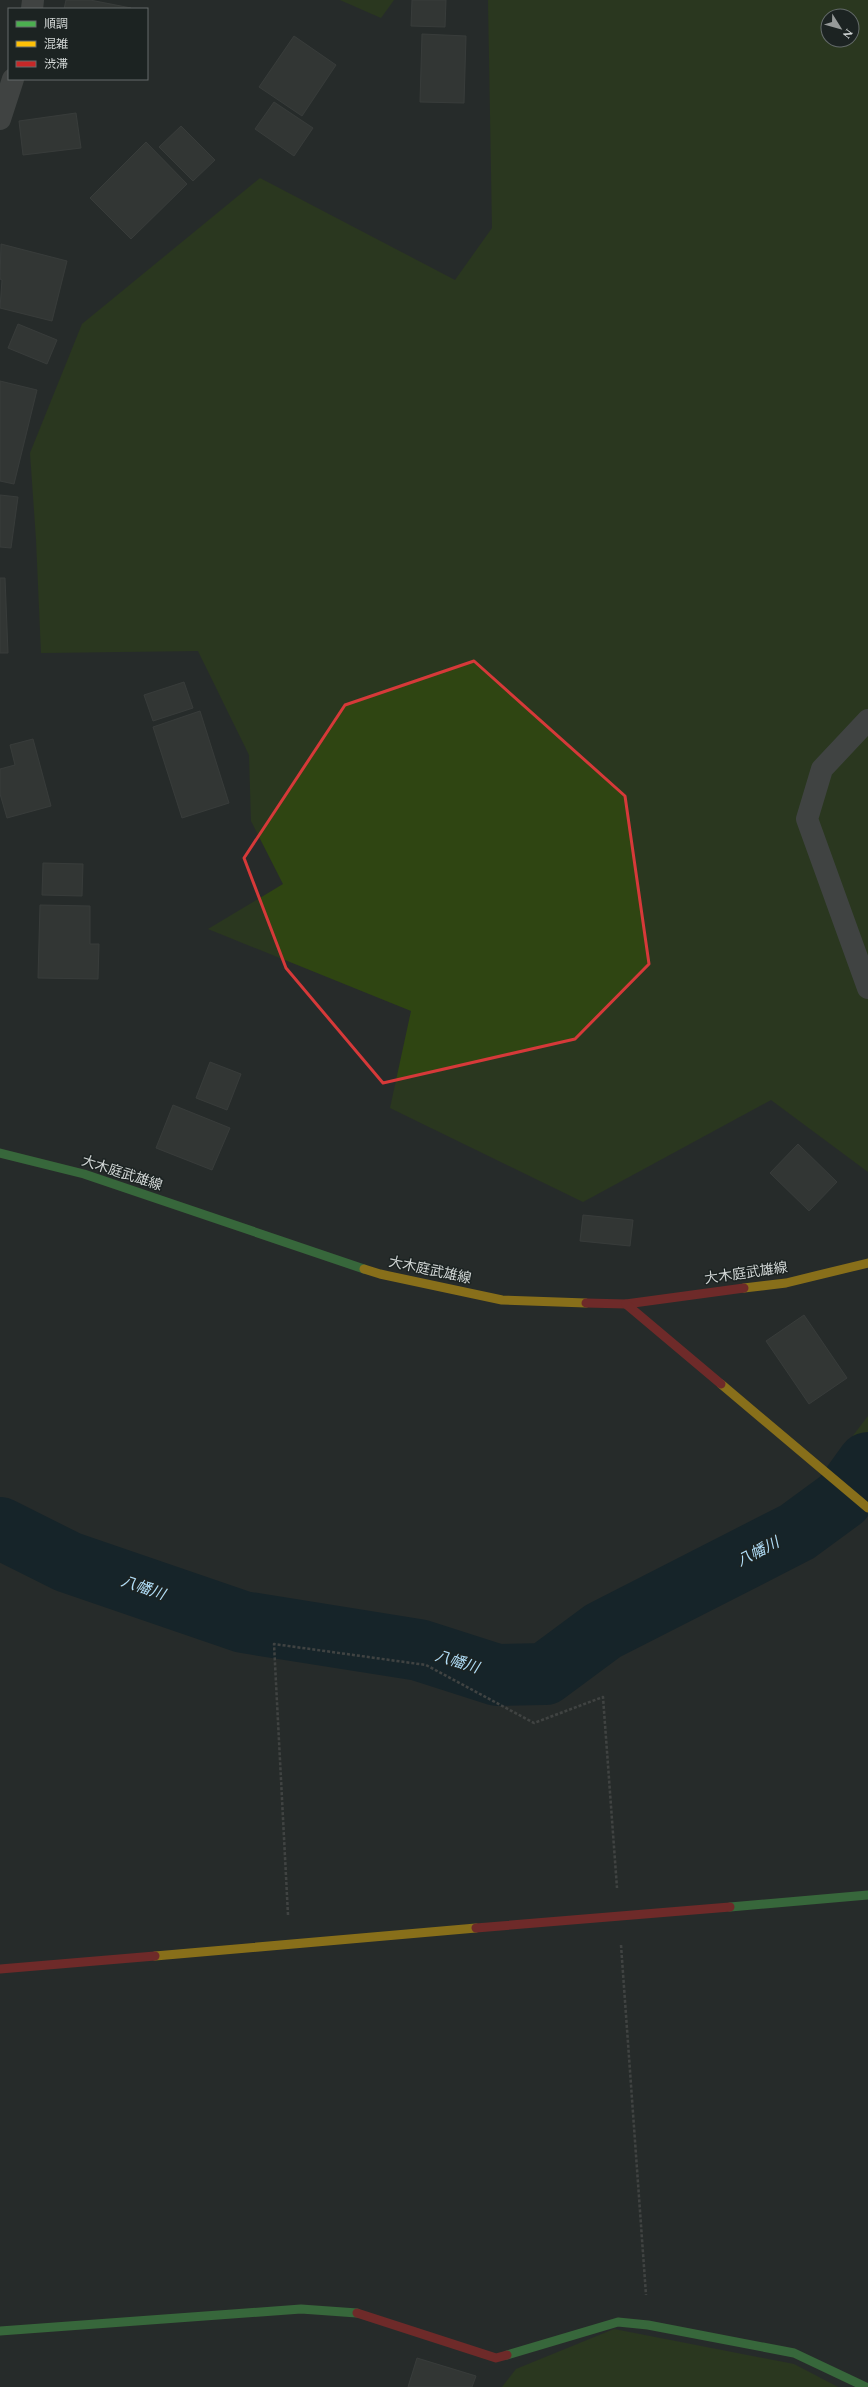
<svg xmlns="http://www.w3.org/2000/svg" width="868" height="2387" viewBox="0 0 868 2387" font-family="Spectral,'Noto Sans JP',serif">
  <style>
    .green { fill: #2f4512; fill-rule: evenodd }
    .lines { fill: none; stroke-linecap: round; stroke-linejoin: round }
    .river { stroke: #041b28; stroke-width: 62 }
    .building { fill: #414442; stroke: #4e504f }
    .path { stroke: #606161; stroke-width: 2.5; stroke-dasharray: 3 2; stroke-linecap: butt }
    .street { stroke: #5f6161; stroke-width: 22 }
    .fast { stroke: #4caf50; stroke-width: 9 }
    .slow { stroke: #ffc107; stroke-width: 9 }
    .jam { stroke: #c62828; stroke-width: 9 }
    .marked { fill: none; stroke: #d63939; stroke-width: 3; stroke-linejoin: round }
    .labels { text-anchor: middle; dominant-baseline: central; stroke-width: 3; stroke-linejoin: round; paint-order: stroke }
    .street-label { font-size: 14px; fill: #d1d6d5; stroke: #1c2322 }
    .water-label { font-size: 15px; font-style: italic; fill: #b0ddf7; stroke: #1c2322 }
  </style>
  <rect width="100%" height="100%" fill="#272b2a"/>
  <g class="green">
    <polygon points="340,0 394,0 381,18"/>
    <path d="M488,0H868V1172L771,1100L583,1202L390,1108L411,1011L208,929L283,884L251,821L249,755L198,651L41,653L36,539L30,453L82,324L260,178L455,280L492,228ZM828,16H852V40H828Z"/>
    <polygon points="868,1416 868,1467 845,1446"/>
    <polygon points="614,2329 794,2364 838,2387 502,2387 516,2369"/>
  </g>
  <g class="lines">
    <polyline class="river" points="0,1528 68,1562 243,1622 419,1650 497,1675 545,1674 603,1631 797,1532 842,1499 868,1463"/>
  </g>
  <g class="building">
    <polygon points="66,0 90,0 131,8 64,9"/>
    <polygon points="412,0 446,0 445,27 411,26"/>
    <polygon points="422,34 466,36 464,103 420,102"/>
    <polygon points="294,36 336,65 302,116 259,87"/>
    <polygon points="274,102 313,128 294,156 255,129"/>
    <polygon points="76,113 81,148 23,155 19,121"/>
    <polygon points="181,126 215,160 193,181 159,147"/>
    <polygon points="146,142 187,184 131,239 90,198"/>
    <polygon points="1,244 67,261 52,321 0,308 2,280 0,279"/>
    <polygon points="18,324 57,340 47,364 8,348"/>
    <polygon points="0,381 37,390 14,484 0,481"/>
    <polygon points="0,495 18,497 11,548 0,547"/>
    <polygon points="0,578 5,578 8,653 0,653"/>
    <polygon points="184,682 193,708 153,721 144,695"/>
    <polygon points="200,711 229,803 182,818 153,727"/>
    <polygon points="33,739 51,806 7,818 0,794 0,769 15,765 10,745"/>
    <polygon points="43,863 83,864 82,896 42,895"/>
    <polygon points="40,905 90,906 90,944 99,944 98,979 38,978"/>
    <polygon points="210,1062 241,1074 227,1110 196,1098"/>
    <polygon points="173,1105 230,1128 212,1170 156,1148"/>
    <polygon points="798,1144 837,1182 809,1211 770,1173"/>
    <polygon points="583,1215 633,1220 630,1246 580,1241"/>
    <polygon points="804,1315 847,1378 809,1404 766,1341"/>
    <polygon points="417,2358 476,2376 472,2387 408,2387"/>
  </g>
  <g class="lines">
    <g class="path">
      <polyline points="288,1915 274,1644 426,1665 534,1723 603,1697 617,1888"/>
      <polyline points="621,1945 646,2295"/>
    </g>
    <g class="street">
      <polyline points="32,9 33,0"/>
      <polyline points="0,119 13,79"/>
      <polyline points="868,720 822,769 807,819 868,988"/>
    </g>
    <g class="fast">
      <polyline points="0,1153 84,1174 364,1269"/>
      <polyline points="730,1907 868,1895"/>
      <polyline points="0,2331 301,2309 357,2313"/>
      <polyline points="507,2355 618,2322 648,2325 794,2353 866,2387"/>
    </g>
    <g class="slow">
      <polyline points="364,1269 380,1274 502,1300 586,1303"/>
      <polyline points="744,1288 786,1283 868,1263"/>
      <polyline points="721,1384 868,1508"/>
      <polyline points="155,1956 476,1928"/>
    </g>
    <g class="jam">
      <polyline points="586,1303 626,1304 744,1288"/>
      <polyline points="626,1304 721,1384"/>
      <polyline points="476,1928 730,1907"/>
      <polyline points="0,1969 155,1956"/>
      <polyline points="357,2313 496,2358 507,2355"/>
    </g>
  </g>
  <path d="M0 0H868V2387H0ZM474,661L625,796L649,964L575,1039L383,1083L286,968L244,858L345,705Z" fill="#272b2a" fill-opacity=".55" fill-rule="evenodd"/>
  <path class="marked" d="M474,661L625,796L649,964L575,1039L383,1083L286,968L244,858L345,705Z"/>
  <g class="labels">
    <g class="street-label">
      <text transform="translate(122 1173) rotate(18)">大木庭武雄線</text>
      <text transform="translate(430 1270) rotate(12)">大木庭武雄線</text>
      <text transform="translate(746 1273) rotate(-8)">大木庭武雄線</text>
    </g>
    <g class="water-label">
      <text transform="translate(758 1552) rotate(-27)">八幡川</text>
      <text transform="translate(143 1588) rotate(19)">八幡川</text>
      <text transform="translate(457 1662) rotate(17)">八幡川</text>
    </g>
  </g>
  <rect x="8" y="8" width="140" height="72" fill="#1c2322" stroke="#646b6a"/>
  <rect x="16" y="21" width="20" height="6" fill="#4caf50" stroke="#646b6a"/>
  <text x="44" y="28" font-size="12" fill="#d1d6d5">順調</text>
  <rect x="16" y="41" width="20" height="6" fill="#ffc107" stroke="#646b6a"/>
  <text x="44" y="48" font-size="12" fill="#d1d6d5">混雑</text>
  <rect x="16" y="61" width="20" height="6" fill="#c62828" stroke="#646b6a"/>
  <text x="44" y="68" font-size="12" fill="#d1d6d5">渋滞</text>
  <g transform="translate(840 28) rotate(127)"><circle r="19" fill="#1c2322" stroke="#646b6a"/>
  <path d="M0-3L7 15L0 10L-7 15Z" fill="#969a99"/>
  <text y="-6" font-size="11" font-weight="bold" text-anchor="middle" fill="#d1d6d5">N</text>
  </g>
</svg>
